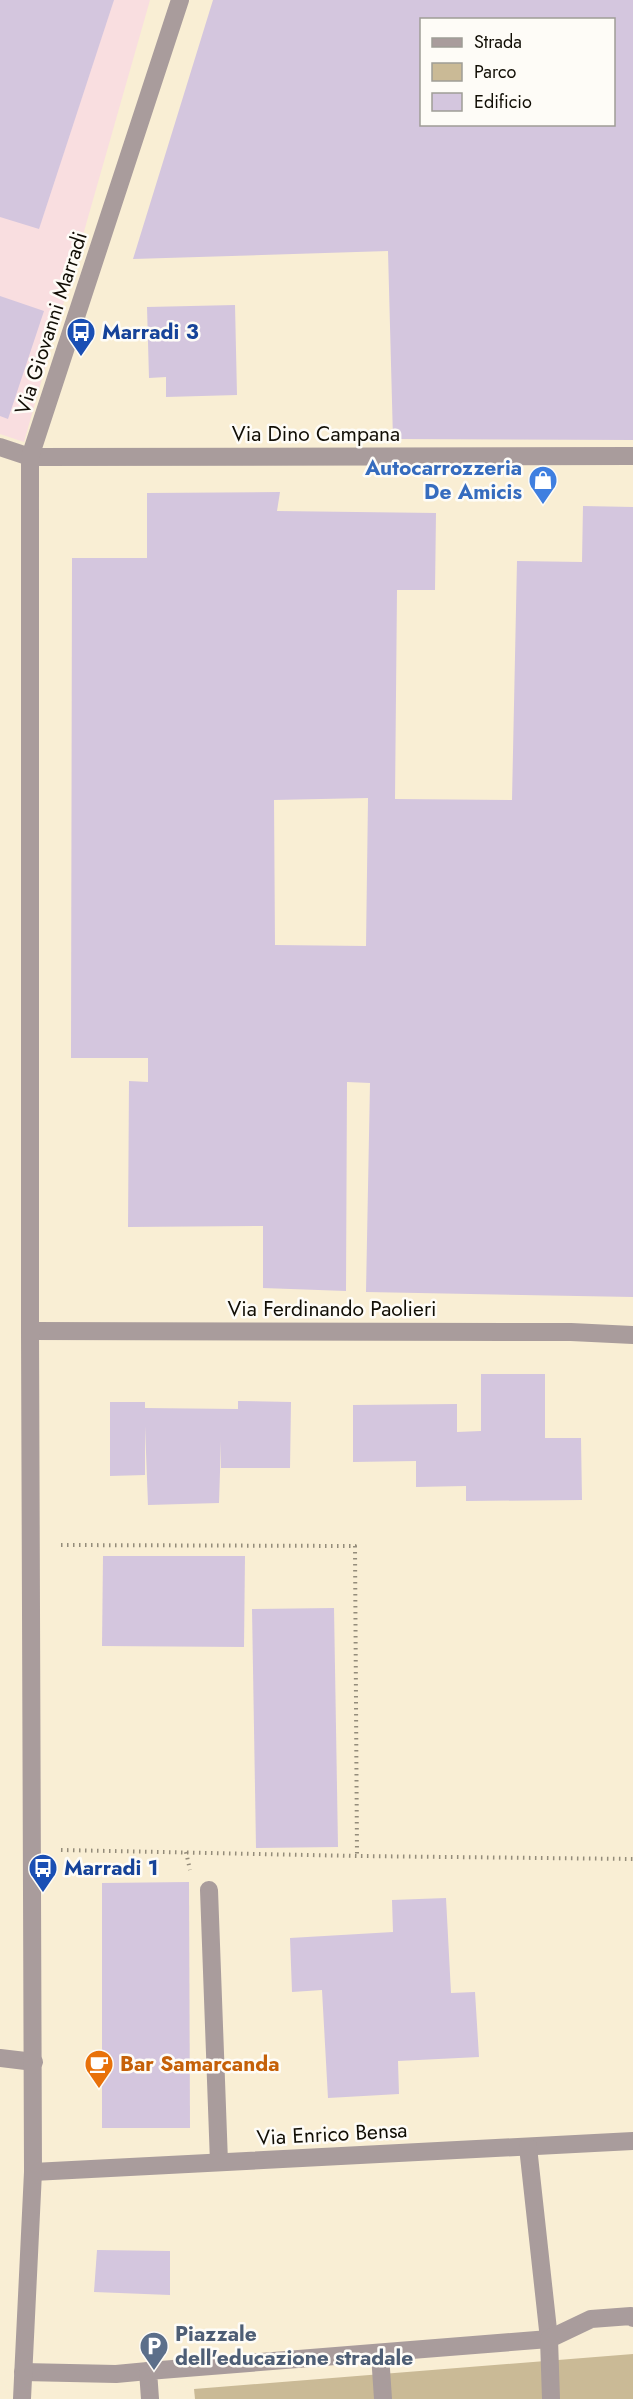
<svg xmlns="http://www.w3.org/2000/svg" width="633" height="2399" viewBox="0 0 633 2399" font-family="Jost,sans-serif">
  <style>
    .industrial { fill: #f9dee0 }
    .green { fill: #caba96 }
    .building { fill: #d4c6de; fill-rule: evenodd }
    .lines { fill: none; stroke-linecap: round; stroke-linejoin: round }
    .path { stroke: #948c7a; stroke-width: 4; stroke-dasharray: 1.5 4.5; stroke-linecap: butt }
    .minor { stroke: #a99c9c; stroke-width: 18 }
    .labels { text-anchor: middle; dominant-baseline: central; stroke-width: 5; stroke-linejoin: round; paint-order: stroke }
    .street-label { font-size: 21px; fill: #110e05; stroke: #fefcf7 }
    .transit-label { font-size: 21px; font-weight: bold; fill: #164399; stroke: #fefcf7; text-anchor: start }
    .shop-label { font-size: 21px; font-weight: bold; fill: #366cbe; stroke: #fefcf7; text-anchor: end }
    .food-label { font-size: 21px; font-weight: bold; fill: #c56008; stroke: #fefcf7; text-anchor: start }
    .service-label { font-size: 21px; font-weight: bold; fill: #4e5e75; stroke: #fefcf7; text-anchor: start }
  </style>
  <rect width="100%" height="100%" fill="#f9eed4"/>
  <polygon class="industrial" points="0,0 150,0 24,442 0,434"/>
  <polygon class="green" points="633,2354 633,2399 195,2399 194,2389"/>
  <g class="building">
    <polygon points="0,0 114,0 39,229 0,217"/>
    <path d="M213,0H633V440L393,439L388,251L133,259ZM422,20H614V124H422Z"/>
    <polygon points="0,296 44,311 8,419 0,416"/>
    <polygon points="235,305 237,395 166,397 166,377 149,378 147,307"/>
    <path d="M280,492L277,511L436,513L435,590H397L395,799L512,800L517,561L582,562L583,506L633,507V1297L366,1292L370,1083L347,1082L346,1291L263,1288V1226L128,1227L129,1081L148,1082V1058H71L72,558H147V493ZM368,798L366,946L275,945L274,800Z"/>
    <polygon points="481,1374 545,1374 545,1438 581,1438 582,1500 466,1501 466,1486 416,1487 416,1461 353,1462 353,1405 457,1404 457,1432 481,1431"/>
    <polygon points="238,1401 291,1402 290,1468 221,1468 221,1441 219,1503 148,1505 145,1426 145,1475 110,1476 110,1402 145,1402 145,1408 238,1409"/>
    <polygon points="103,1556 245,1556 244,1647 102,1646"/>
    <polygon points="334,1608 338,1847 256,1848 252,1609"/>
    <polygon points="189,1882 190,2128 102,2128 102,1883"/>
    <polygon points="446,1898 451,1993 475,1992 479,2057 398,2061 399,2094 328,2098 322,1990 292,1992 290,1938 393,1932 392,1900"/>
    <polygon points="97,2250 170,2251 170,2295 94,2292"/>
  </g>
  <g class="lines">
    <g class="path">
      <polyline points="61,1545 355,1546 357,1856"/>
      <polyline points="61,1850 357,1856 633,1859"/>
      <polyline points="186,1852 190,1870"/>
    </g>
    <g class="minor">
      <polyline points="0,447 30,457 633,456"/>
      <polyline points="30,1331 571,1332 633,1335"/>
      <polyline points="209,1890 219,2162"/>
      <polyline points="0,2058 34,2062"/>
      <polyline points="33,2172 633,2141"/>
      <polyline points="380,2354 383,2399"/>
      <polyline points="23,2372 116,2374 148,2371"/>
      <polyline points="22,2399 33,2172 30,1331 30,457 180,0"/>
      <polyline points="150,2399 148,2371 549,2339 528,2147"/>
      <polyline points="551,2399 549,2339 591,2319 631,2316 633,2318"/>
    </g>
  </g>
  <defs>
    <g id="bus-pin" transform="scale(1.5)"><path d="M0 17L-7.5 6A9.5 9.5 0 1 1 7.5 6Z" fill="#1a4fb4" stroke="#fefcf7"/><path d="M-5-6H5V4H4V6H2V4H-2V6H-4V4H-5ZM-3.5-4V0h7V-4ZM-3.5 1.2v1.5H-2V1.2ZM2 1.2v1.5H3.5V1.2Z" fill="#fff"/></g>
    <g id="shop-pin" transform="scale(1.5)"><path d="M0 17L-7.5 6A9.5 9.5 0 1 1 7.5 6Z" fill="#3f7fe0" stroke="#fefcf7"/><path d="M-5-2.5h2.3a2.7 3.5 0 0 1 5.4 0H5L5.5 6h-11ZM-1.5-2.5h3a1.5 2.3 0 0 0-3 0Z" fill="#fff"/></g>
    <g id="cafe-pin" transform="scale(1.5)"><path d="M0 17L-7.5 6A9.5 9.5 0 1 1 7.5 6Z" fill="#e8710a" stroke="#fefcf7"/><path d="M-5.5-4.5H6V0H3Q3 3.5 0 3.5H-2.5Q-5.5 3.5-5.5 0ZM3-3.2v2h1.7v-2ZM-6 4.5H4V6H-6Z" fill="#fff"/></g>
    <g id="parking-pin" transform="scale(1.5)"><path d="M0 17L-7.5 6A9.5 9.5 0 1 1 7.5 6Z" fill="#5c6f8a" stroke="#fefcf7"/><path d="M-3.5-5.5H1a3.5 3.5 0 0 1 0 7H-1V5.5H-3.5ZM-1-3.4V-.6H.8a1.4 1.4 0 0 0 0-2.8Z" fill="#fff"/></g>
  </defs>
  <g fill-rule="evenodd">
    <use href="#bus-pin" x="81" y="332"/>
    <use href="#shop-pin" x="543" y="480"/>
    <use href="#bus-pin" x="43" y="1868"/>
    <use href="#cafe-pin" x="99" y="2064"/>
    <use href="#parking-pin" x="154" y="2346"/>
  </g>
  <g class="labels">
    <g class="street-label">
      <text transform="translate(51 323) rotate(-72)">Via Giovanni Marradi</text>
      <text x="316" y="434">Via Dino Campana</text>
      <text x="332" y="1309">Via Ferdinando Paolieri</text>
      <text transform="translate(332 2134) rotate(-3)">Via Enrico Bensa</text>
    </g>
    <g class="transit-label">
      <text x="102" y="332">Marradi 3</text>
      <text x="64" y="1868">Marradi 1</text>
    </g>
    <g class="shop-label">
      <text x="522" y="468">Autocarrozzeria<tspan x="522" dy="24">De Amicis</tspan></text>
    </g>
    <g class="food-label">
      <text x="120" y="2064">Bar Samarcanda</text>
    </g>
    <g class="service-label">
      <text x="175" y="2334">Piazzale<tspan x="175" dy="24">dell'educazione stradale</tspan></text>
    </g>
  </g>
  <rect x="420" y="18" width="195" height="108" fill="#fefcf7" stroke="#9f9d96" stroke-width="1.5"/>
  <rect x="432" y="38" width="30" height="9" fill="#a99c9c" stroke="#9f9d96" stroke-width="1.5"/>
  <text x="474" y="48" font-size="18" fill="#110e05">Strada</text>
  <rect x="432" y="63" width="30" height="18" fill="#caba96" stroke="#9f9d96" stroke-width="1.5"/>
  <text x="474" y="78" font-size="18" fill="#110e05">Parco</text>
  <rect x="432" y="93" width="30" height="18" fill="#d4c6de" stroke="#9f9d96" stroke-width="1.5"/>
  <text x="474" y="108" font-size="18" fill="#110e05">Edificio</text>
</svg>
